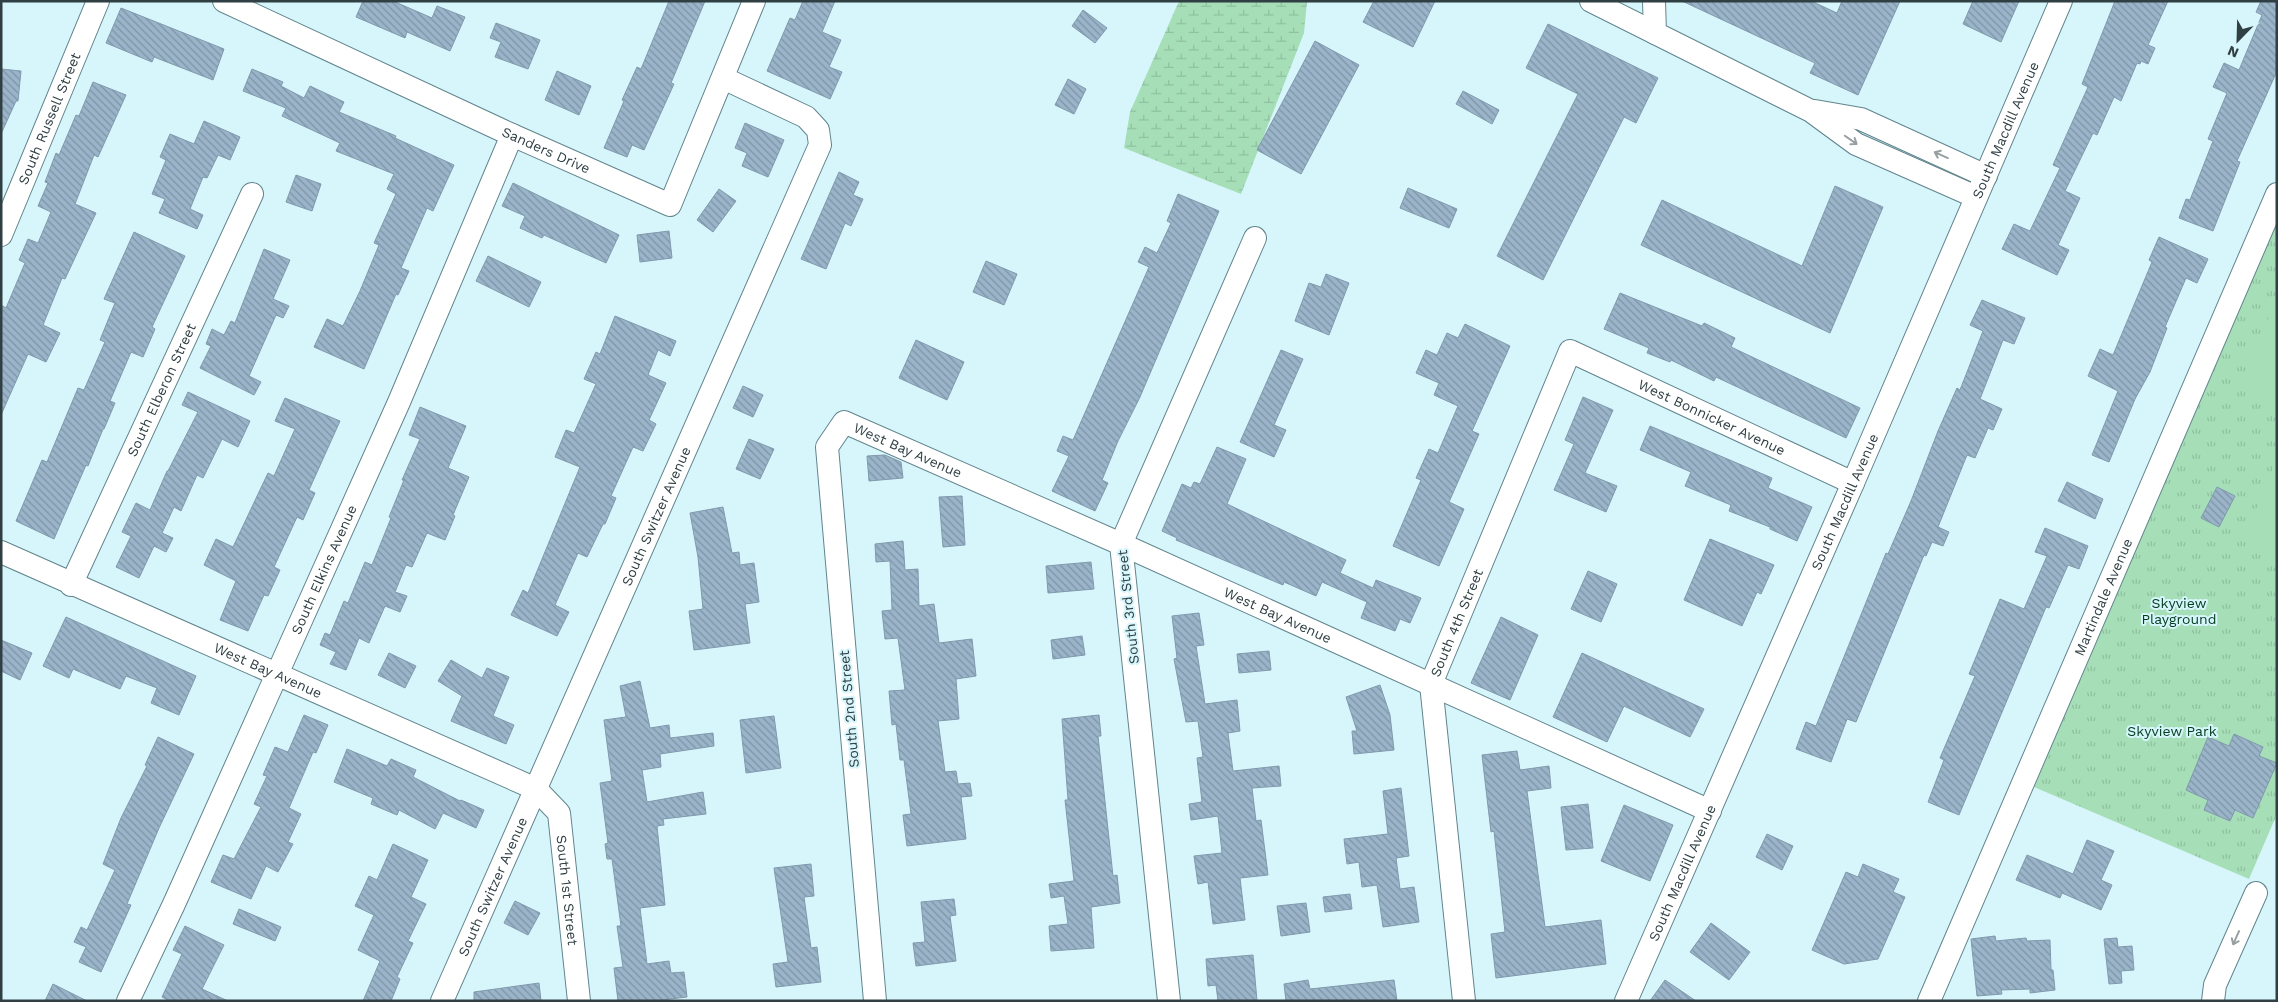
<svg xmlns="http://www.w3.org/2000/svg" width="2278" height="1002" viewBox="0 0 2278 1002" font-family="'Work Sans',sans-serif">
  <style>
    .grass { fill: url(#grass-tufts) }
    .wetland { fill: url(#wetland-marsh) }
    .garden { fill: #a6dfb7 }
    .building { fill: url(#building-back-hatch); stroke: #8099ad }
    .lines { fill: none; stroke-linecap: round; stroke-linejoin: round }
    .minor-casing { stroke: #61848c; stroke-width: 24 }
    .minor { stroke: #fff; stroke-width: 22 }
    .oneway { stroke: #989fa1 }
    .labels { text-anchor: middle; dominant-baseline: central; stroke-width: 4; stroke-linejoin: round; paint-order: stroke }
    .street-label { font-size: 14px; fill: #303f43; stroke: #d7f6fc }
    .park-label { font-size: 14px; fill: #013c1d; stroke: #d7f6fc }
  </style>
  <defs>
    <pattern id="grass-tufts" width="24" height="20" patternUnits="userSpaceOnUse" patternTransform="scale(1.25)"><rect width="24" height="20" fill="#a6dfb7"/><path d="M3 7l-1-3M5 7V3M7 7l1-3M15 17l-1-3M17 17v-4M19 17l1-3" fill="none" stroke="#8fc09f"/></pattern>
    <pattern id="wetland-marsh" width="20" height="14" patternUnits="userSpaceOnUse" patternTransform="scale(1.25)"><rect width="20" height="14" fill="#a6dfb7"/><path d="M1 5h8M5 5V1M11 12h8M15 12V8" fill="none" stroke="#8fc09f"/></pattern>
    <pattern id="building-back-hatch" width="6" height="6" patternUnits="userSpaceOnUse" patternTransform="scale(1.25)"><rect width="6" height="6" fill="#9ab4c9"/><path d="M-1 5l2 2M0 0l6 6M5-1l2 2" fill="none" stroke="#7e94a5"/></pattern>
  </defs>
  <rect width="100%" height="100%" fill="#d7f6fc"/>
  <polygon class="grass" points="2277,222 2277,814 2249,879 2034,787"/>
  <polygon class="wetland" points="1179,1 1307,1 1304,33 1241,194 1124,148 1130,112"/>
  <g class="garden">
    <polygon points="2277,298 2277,402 2239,386"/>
    <polygon points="2277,461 2277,553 2243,539"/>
  </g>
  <g class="building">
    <polygon points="363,1 393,1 432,18 437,6 465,17 450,51 407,32 405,38 356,17"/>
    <polygon points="669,1 705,1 671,83 674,84 644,150 632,145 627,157 604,148 624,101 622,100 637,67 641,69"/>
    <polygon points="803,1 835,1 822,32 841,40 829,67 842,72 830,99 767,71 790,18 795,20"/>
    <polygon points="1374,1 1435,1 1413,47 1363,22"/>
    <polygon points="1682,1 1811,1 1837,13 1842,1 1900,1 1858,95 1810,73 1815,63"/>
    <polygon points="1973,1 2019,1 2001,42 1963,24"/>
    <polygon points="2115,1 2168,1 2148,45 2155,48 2148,64 2141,61 2140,64 2137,63 2121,101 2114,97 2097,135 2093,133 2065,191 2080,198 2058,245 2069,250 2057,275 2002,249 2014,224 2030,231 2060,168 2053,165 2088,87 2082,84"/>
    <polygon points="2261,1 2277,1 2277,71 2237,161 2240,162 2213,231 2179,218 2186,199 2190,200 2213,141 2208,139 2227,93 2213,87 2224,63 2239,70 2262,15 2256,12"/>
    <polygon points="121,8 224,49 213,80 154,57 152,62 106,43"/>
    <polygon points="1083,10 1107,28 1095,43 1072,26"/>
    <polygon points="496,23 540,40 528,69 495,57 501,42 490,38"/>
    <polygon points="1548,24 1658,78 1636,123 1624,117 1543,280 1497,256 1578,94 1526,68"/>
    <polygon points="1315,41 1359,65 1301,174 1257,150"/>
    <polygon points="1,69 21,71 18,101 16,101 1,134"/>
    <polygon points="252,69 283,82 281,86 304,98 310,86 344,102 339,112 396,136 395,138 454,165 433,211 427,208 401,268 409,271 398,295 396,294 364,369 314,347 327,319 343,326 360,291 379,245 374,243 396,194 387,189 394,174 336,151 340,143 282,116 286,108 243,91"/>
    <polygon points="557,71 591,86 579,115 545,100"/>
    <polygon points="1068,79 1086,89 1074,114 1055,105"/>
    <polygon points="93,82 126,95 98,157 94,155 75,204 96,213 65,279 62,278 43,325 60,333 46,362 28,354 1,415 1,305 6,308 25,263 19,260 28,239 38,243 51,212 38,206 48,183 45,182 56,153 59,155 76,115 79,116"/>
    <polygon points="1463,91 1499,110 1492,124 1456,104"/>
    <polygon points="204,121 240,137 230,160 218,155 207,178 203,177 190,209 203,215 197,229 159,213 165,199 152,194 166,160 160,157 170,134 194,144"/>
    <polygon points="745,123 784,140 768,177 742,166 747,153 735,148"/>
    <polygon points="839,172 859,182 853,195 863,199 851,226 845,223 826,269 801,259"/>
    <polygon points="296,175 321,184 312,211 286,202"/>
    <polygon points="513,183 619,235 606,263 544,235 542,238 520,228 525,216 502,206"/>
    <polygon points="1835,186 1883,207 1830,333 1641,245 1662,200 1802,266"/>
    <polygon points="1408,188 1457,209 1449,228 1400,208"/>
    <polygon points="719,189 736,201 713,232 697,220"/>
    <polygon points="1178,194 1219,211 1140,397 1118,441 1102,480 1108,483 1095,511 1052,491 1069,456 1057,451 1063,436 1073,440 1149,267 1138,262 1145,247 1157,253 1171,223 1167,221"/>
    <polygon points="669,231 672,258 640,262 637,235"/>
    <polygon points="134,232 185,256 152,327 155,329 143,357 131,352 110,401 115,403 104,429 103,429 88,466 86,465 54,539 16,521 42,460 47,462 78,388 84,390 105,342 100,340 115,303 104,299"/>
    <polygon points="2159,237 2208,259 2197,283 2186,278 2165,327 2167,328 2150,372 2135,399 2109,462 2092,455 2118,391 2088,376 2100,349 2113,355 2152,262 2149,260"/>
    <polygon points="264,249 290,260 273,299 289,306 283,318 276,315 249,376 261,382 254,395 200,368 211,346 206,344 212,329 224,335 231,321 235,323"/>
    <polygon points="488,256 541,282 529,307 476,281"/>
    <polygon points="986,261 1017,274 1004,305 973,292"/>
    <polygon points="1326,274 1349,283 1329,335 1295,321 1309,283 1321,287"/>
    <polygon points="1620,293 1702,326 1704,323 1735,338 1731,347 1860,408 1846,438 1716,377 1714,381 1671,360 1670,362 1647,353 1649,348 1604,329"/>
    <polygon points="1982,300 2025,318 2014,344 2003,340 1980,399 2002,409 1993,430 1988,428 1975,458 1967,455 1938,527 1949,532 1943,546 1932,542 1926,556 1924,555 1856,722 1847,719 1831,762 1796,749 1806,722 1816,726 1886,553 1888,554 1911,501 1938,431 1957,388 1960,390 1983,331 1970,325"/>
    <polygon points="615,316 676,341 670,356 658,350 648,375 666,383 649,420 656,424 643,451 633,447 611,496 616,498 605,524 603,524 587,557 578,553 555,605 569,612 557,636 511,615 523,590 528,593 580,467 555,457 566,430 574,433 596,384 584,379 596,352 600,354"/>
    <polygon points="1465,324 1510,346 1472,431 1479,434 1449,502 1464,509 1439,566 1393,546 1421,480 1416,478 1429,449 1438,453 1458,406 1434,395 1439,383 1416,373 1426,350 1437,355 1447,333 1458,338"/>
    <polygon points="916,340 964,362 947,400 899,378"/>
    <polygon points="1281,350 1303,359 1274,425 1286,430 1274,457 1240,442"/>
    <polygon points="743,386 763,395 753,417 733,408"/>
    <polygon points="188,392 250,421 238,447 222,439 203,478 197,475 181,511 174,507 162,533 173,538 166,552 154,546 139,578 116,567 131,536 122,532 136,503 150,510 167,471 168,471 198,412 182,405"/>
    <polygon points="1583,397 1613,410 1585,473 1617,486 1606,512 1554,490 1574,444 1565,440"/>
    <polygon points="285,398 340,421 309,490 315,493 303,520 297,517 274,567 280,570 268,596 264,595 248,631 220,620 236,581 204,565 216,539 233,547 268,473 274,476 295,429 275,421"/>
    <polygon points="420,407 466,426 448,468 469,477 453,515 455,516 445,540 427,533 412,567 406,565 395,592 407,596 400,612 385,606 369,643 359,638 346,670 330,664 336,652 320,645 325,633 330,635 344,601 348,603 365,562 372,565 391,518 389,517 404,480 402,480 420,439 409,435"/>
    <polygon points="1650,426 1772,478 1768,488 1812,507 1797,541 1770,529 1770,527 1729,511 1731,505 1685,486 1691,472 1640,450"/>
    <polygon points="749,439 774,449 760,479 736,469"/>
    <polygon points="1217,447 1246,459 1227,504 1346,560 1340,573 1373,588 1376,580 1421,598 1410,623 1400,619 1395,631 1361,618 1367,602 1322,582 1316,596 1284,582 1283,585 1176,540 1177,538 1162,531 1182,484 1191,488 1194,482 1200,484"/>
    <polygon points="885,455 901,462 903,478 869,481 867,456"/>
    <polygon points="2067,482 2103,499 2095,519 2058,501"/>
    <polygon points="2217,487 2235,496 2219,527 2201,518"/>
    <polygon points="962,496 965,545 943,547 939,497"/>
    <polygon points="723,507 732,553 739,552 740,565 754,563 759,602 745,604 750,643 694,650 689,611 703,609 698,557 690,513"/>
    <polygon points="2045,528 2088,546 2079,569 2068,565 2049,608 2046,607 1959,815 1928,802 1944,760 1940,758 1975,676 1969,674 2000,599 2024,609 2047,556 2035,552"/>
    <polygon points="1710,539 1774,565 1761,594 1757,592 1742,626 1684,600"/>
    <polygon points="903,541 905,570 918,569 919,606 934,604 939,643 972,639 976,676 956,679 959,719 938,721 945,772 956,771 958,784 970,783 972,796 961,797 966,839 907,846 903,815 911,814 904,760 900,760 896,724 892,725 889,691 905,690 898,638 885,639 882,611 892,610 890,561 876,562 875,544"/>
    <polygon points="1091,562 1094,589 1048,593 1046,566"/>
    <polygon points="1588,571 1617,584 1601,622 1571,609"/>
    <polygon points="1199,613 1204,645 1196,646 1205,704 1237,700 1240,731 1228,733 1233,771 1279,766 1281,786 1252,788 1256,821 1261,820 1268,875 1240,878 1245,920 1213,924 1208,882 1198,884 1194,856 1222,853 1218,816 1191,820 1189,804 1202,802 1197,758 1203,757 1198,721 1186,722 1174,659 1177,658 1172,616"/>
    <polygon points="66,617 196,676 179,715 151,703 157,688 126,676 120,689 73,669 69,678 43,666"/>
    <polygon points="1501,617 1538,635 1510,700 1471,683"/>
    <polygon points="1082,636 1085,655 1053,659 1051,640"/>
    <polygon points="1,640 32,653 20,680 1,671"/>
    <polygon points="1269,651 1271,670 1239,673 1237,654"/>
    <polygon points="389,653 416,666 405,688 378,675"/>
    <polygon points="1582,653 1704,709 1690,737 1624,706 1607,742 1553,717"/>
    <polygon points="451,660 482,678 487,668 509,677 493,716 514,725 506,744 451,721 462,696 438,681"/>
    <polygon points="640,681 650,728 669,725 670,738 713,733 714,746 660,754 661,767 642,770 647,802 703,792 706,814 663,819 664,825 657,826 665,905 640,908 647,964 669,961 671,973 684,972 687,997 654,1001 618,1001 614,968 623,967 617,926 621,926 612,859 607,859 605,844 608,843 600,783 612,781 604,720 626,717 620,686"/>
    <polygon points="1380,685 1390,715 1394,750 1354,754 1352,731 1357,731 1346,697"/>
    <polygon points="304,715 328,725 316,753 313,752 289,808 301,814 288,842 293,844 278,872 266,866 251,899 211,882 223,855 234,859 261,807 254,804 267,776 263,775 275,747 288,752"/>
    <polygon points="1099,715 1101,736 1098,736 1113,876 1117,875 1120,903 1091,907 1094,948 1051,951 1049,926 1068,924 1064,896 1051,898 1049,884 1074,881 1065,800 1068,800 1062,719"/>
    <polygon points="774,716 781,768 746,773 740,720"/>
    <polygon points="2234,734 2263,747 2259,756 2277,763 2253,818 2235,810 2230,821 2204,810 2208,800 2186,790 2208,737 2229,746"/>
    <polygon points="158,737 194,754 159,828 127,904 131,905 101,972 79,962 86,947 74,942 81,927 87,930 115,870 103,864 121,818 147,766 145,765"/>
    <polygon points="347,749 387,766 391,759 416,770 413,777 460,801 461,800 484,810 476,828 443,813 435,829 399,810 397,815 371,804 373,798 334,782"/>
    <polygon points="1517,751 1520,770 1549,766 1551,788 1527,791 1545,927 1601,920 1606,964 1496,978 1491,934 1505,932 1494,831 1491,832 1482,755"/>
    <polygon points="1401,788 1409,856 1396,858 1400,889 1414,887 1419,922 1383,927 1377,885 1362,887 1359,862 1347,864 1344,839 1388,834 1383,791"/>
    <polygon points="1588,804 1593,848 1566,850 1561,807"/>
    <polygon points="1624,805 1673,825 1650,881 1601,861"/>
    <polygon points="1767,834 1793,846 1782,870 1756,857"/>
    <polygon points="2087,840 2114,851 2101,880 2112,885 2101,910 2062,893 2060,898 2016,880 2027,855 2073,874"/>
    <polygon points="393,844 428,860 411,897 426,904 408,941 413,943 397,977 400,979 391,1001 363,1001 380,961 358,950 374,915 355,906 369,876 377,880"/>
    <polygon points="811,864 814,896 804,897 811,948 817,947 821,982 776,987 773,964 788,962 774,868"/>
    <polygon points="1863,864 1899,879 1893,892 1905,897 1878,959 1844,964 1812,950 1846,872 1858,877"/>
    <polygon points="1350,894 1352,909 1325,912 1323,897"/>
    <polygon points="954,899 956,915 950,916 956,961 916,966 913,943 925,942 921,902"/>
    <polygon points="515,901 540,913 528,935 504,923"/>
    <polygon points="1306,903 1310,932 1281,936 1277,906"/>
    <polygon points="239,909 281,927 275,941 233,924"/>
    <polygon points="1711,923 1750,952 1729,980 1690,952"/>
    <polygon points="185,926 224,945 202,989 228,1001 170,1001 162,997 182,954 173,950"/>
    <polygon points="1995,936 1996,941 2026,938 2027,941 2050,940 2051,970 2053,970 2055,990 2030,993 2030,989 2001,990 2002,994 1977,996 1971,939"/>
    <polygon points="2117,938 2118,947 2132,946 2134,970 2121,971 2122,983 2109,984 2104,939"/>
    <polygon points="1253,955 1257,1001 1218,1001 1216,985 1208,986 1206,959"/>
    <polygon points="1308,980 1310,989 1394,980 1397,1001 1286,1001 1284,984"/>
    <polygon points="1665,980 1696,1001 1650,1001"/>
    <polygon points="539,983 541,1001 474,1001 474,992"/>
    <polygon points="53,984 87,1001 45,1001"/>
  </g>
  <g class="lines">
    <g class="minor-casing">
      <g id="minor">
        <path id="s1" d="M224,1L512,135L670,205L754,1"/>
        <polyline points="1591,1 1655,33"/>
        <polyline points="1654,1 1655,33 1811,111 1856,144 1976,197"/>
        <polyline points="1815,111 1861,119 1986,176"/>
        <path id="s2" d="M1,235L98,1"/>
        <path id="s3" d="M1,552L536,789L559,813L579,1001"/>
        <path id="s4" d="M71,585L252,194"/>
        <path id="s5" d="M128,1001L174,904L399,402L512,135"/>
        <path id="s6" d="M442,1001L820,145L818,130L806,117L723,78"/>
        <path id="s7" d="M875,1001L827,447L844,422L1121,544L1710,811"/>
        <polyline points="1169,1001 1121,544 1255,238"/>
        <path id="s8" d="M1464,1001L1431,684L1570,351L1853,483"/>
        <path id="s9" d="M1626,1001L1853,483L2061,1"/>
        <path id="s10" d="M1929,1001L2277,194"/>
        <polyline points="2213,1001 2215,985 2256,893"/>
      </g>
    </g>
    <use href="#minor" class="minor"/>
  </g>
  <defs><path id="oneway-shaft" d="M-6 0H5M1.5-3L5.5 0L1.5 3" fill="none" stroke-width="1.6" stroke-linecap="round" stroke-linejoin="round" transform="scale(1.25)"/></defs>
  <g class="oneway">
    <use href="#oneway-shaft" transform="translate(1851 140) rotate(35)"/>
    <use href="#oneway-shaft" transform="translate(1941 155) rotate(-156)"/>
    <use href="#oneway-shaft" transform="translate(2236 938) rotate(114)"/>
  </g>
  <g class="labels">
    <g class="street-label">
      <text stroke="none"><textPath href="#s2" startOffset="126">South Russell Street</textPath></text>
      <text stroke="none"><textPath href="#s9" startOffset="950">South Macdill Avenue</textPath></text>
      <text stroke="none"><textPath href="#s1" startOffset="355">Sanders Drive</textPath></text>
      <text stroke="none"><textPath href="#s4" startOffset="215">South Elberon Street</textPath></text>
      <text stroke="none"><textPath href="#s8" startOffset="836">West Bonnicker Avenue</textPath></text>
      <text stroke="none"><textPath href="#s7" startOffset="656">West Bay Avenue</textPath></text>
      <text stroke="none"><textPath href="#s9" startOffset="545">South Macdill Avenue</textPath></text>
      <text stroke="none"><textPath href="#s6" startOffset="530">South Switzer Avenue</textPath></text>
      <text stroke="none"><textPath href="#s5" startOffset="474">South Elkins Avenue</textPath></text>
      <text stroke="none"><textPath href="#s10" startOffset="440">Martindale Avenue</textPath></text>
      <text transform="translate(1128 607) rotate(-96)">South 3rd Street</text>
      <text stroke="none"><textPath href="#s7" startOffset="1061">West Bay Avenue</textPath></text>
      <text stroke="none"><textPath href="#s8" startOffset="385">South 4th Street</textPath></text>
      <text stroke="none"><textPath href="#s3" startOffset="292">West Bay Avenue</textPath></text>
      <text transform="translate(849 709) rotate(-95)">South 2nd Street</text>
      <text stroke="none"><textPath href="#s9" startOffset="140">South Macdill Avenue</textPath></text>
      <text stroke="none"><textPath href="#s6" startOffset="125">South Switzer Avenue</textPath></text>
      <text stroke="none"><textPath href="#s3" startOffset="696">South 1st Street</textPath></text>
    </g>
    <g class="park-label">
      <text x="2179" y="603">Skyview<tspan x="2179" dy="16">Playground</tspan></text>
      <text x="2172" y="731">Skyview Park</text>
    </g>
  </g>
  <rect width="2278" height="1002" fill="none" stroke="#303f43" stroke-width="5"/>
  <g transform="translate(2238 40) rotate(203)" stroke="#d7f6fc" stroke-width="4" paint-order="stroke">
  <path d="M0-4L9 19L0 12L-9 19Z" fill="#303f43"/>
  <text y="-8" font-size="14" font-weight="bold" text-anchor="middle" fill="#303f43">N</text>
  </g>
</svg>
